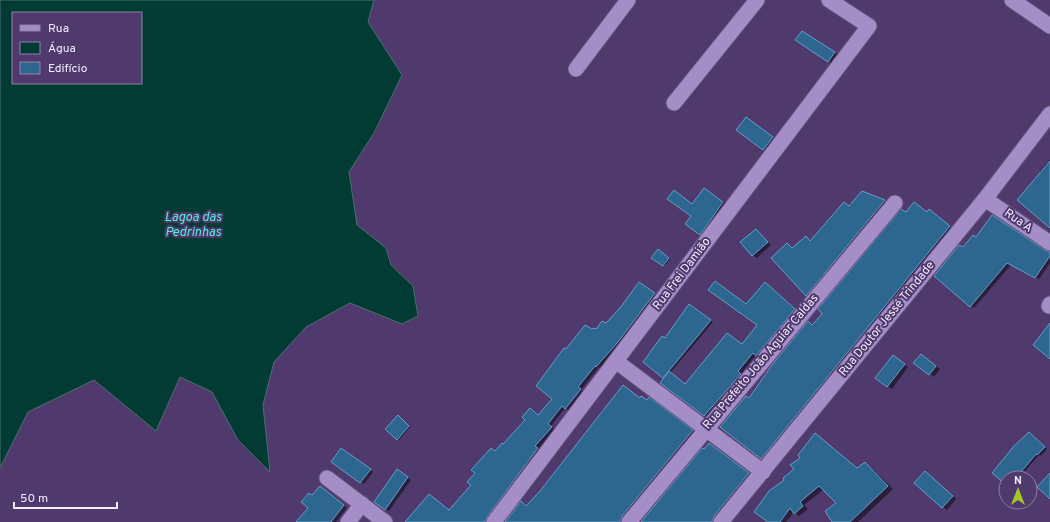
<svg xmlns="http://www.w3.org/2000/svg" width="1050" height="522" viewBox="0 0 1050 522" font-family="Overpass,sans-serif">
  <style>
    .water { fill: #023b34; stroke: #4a7071; fill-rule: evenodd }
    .shadow { fill: #0007 }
    .building { fill: #2d6790; stroke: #649dc9 }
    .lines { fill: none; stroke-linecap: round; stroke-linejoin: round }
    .minor-casing { stroke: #66547e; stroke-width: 17 }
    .minor { stroke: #a58dc8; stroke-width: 15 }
    .labels { text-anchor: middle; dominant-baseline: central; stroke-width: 4; stroke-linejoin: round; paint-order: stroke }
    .street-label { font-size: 12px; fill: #f2ecff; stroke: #4f396d }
    .water-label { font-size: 13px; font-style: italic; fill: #50efda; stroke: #4f396d }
  </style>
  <rect width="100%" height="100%" fill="#4f396d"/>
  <path class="water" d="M0,0H374L368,22L402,75L374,133L349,172L357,225L386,248L391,265L413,286L418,316L402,324L350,303L306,327L274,362L263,405L270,472L238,440L212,392L180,377L156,431L94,380L28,412L0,468ZM13,13H141V83H13Z"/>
  <g class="shadow">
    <polygon points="806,34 838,55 833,64 797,40"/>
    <polygon points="750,121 776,140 768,151 764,149"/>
    <polygon points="1050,160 1050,227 1040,171"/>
    <polygon points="708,191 727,204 704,237 700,234 693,216 693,205"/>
    <polygon points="862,192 888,203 810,297 806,295 788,245 793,249 806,238 811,242 850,207"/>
    <polygon points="932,212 952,228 764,460 761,458 750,399 808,322 813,325 824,314 906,213"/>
    <polygon points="756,230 771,245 757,258 753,255"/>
    <polygon points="976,238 1050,255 1050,263 1039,279 1011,265 974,308 971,306 963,248"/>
    <polygon points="658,250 670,259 665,266 653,257"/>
    <polygon points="766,283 797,311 760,357 756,355 741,374 743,376 708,417 661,383 665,378 663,377 666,339 692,306 713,322 670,373 685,385 742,345 759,325 746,304"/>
    <polygon points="643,285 658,296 622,344 600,368 599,367 581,390 584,392 569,410 565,408 551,426 555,430 538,449 541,451 490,522 406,522 450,511 473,485 495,451 539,416 553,398 566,350 592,330 596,330 606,324"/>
    <polygon points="893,356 908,367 892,389 876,378"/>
    <polygon points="925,358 940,369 934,377 915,363"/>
    <polygon points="624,387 640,399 652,400 695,433 624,522 514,522 524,504 527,507"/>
    <polygon points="400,417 410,427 399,440 397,439"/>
    <polygon points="816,434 858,469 865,463 870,466 893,489 858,522 833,522 837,503 824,489 804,505 808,509 799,516 794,512 786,522 769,522 786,480 795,469"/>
    <polygon points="1032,435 1047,449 1041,456 1039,455 1019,478 1006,478 1006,484 993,473"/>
    <polygon points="713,446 752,476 714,522 642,522 704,450"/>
    <polygon points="344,451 373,472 364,484 332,462"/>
    <polygon points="925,472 956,499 947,510 915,483"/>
    <polygon points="401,473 411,480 389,511 385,509"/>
    <polygon points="320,487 347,508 336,522 298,522 309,507 312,496"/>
  </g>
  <g class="building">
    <polygon points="802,31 835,52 828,62 795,40"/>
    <polygon points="746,117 773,137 763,150 736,130"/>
    <polygon points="1050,161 1050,228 1017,200"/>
    <polygon points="704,188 723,202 700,235 685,224 691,216 667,199 674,190 692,204"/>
    <polygon points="862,191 885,200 806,296 771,258 787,243 792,248 806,236 810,241 844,202 849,206"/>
    <polygon points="914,202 927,212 929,209 950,226 761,459 720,427 746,396 749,398 772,365 808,321 812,325 822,314 818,309 901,209 906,212"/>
    <polygon points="992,215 1045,250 1050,252 1050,256 1035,278 1007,263 970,307 934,276 959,245 963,247 973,235 976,237"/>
    <polygon points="756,229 768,242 752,256 740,242"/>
    <polygon points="658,249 669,258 663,266 651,258"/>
    <polygon points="715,281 746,304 765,282 795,309 756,356 753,353 738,371 741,374 704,416 660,383 669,371 685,384 727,333 742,344 757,325 708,290"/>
    <polygon points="639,282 655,293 618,342 596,367 595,366 578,387 581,389 565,409 562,406 548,424 552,427 535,446 538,448 487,517 485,522 405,522 429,494 449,510 471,485 467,482 475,473 471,470 491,448 495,451 502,443 503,444 525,420 522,417 530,408 538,415 552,399 536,386 564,348 566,349 585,325 592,329 593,328 596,329 602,321 606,323 620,308"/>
    <polygon points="689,304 711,320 663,378 643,362 662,336 665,338"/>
    <polygon points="1050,323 1050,359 1033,345"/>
    <polygon points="921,354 936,366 929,375 913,363"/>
    <polygon points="893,355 905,364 887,387 875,378"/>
    <polygon points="623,385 640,398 641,396 647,400 649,397 693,430 622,516 620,522 505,522 521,501 526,506 540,491"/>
    <polygon points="398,415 409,426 397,440 385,429"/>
    <polygon points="1029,432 1045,447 1037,455 1036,454 1016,478 1006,478 1006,485 992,473 1014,446"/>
    <polygon points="815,433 857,468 865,462 888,486 850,522 832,522 825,511 836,503 819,486 800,502 803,506 794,514 790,508 780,522 768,522 754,512 769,491 784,480 783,478 794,469 790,465 800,458 798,455"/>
    <polygon points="709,443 749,473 714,516 712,522 641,522 702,448 704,449"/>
    <polygon points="341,448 371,469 360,483 331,462"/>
    <polygon points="397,469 408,477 385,510 374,502"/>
    <polygon points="925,471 953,496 942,508 914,483"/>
    <polygon points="1050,473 1050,499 1037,487"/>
    <polygon points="320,486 344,505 331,522 296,522 308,508 301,502 309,493 312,495"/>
  </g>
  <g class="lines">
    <g class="minor-casing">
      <g id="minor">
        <polyline points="1012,0 1050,26"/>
        <polyline points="576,69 628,0"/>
        <polyline points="674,103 757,0"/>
        <polyline points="985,199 1050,243"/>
        <polyline points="1049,306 1050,304"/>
        <polyline points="617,362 763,472"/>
        <polyline points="327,478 385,522"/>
        <polyline points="348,522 362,504"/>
        <polyline points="494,522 869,26 829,0"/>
        <polyline points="629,522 895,203"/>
        <polyline points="721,522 985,199 1050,114"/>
      </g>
    </g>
    <use href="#minor" class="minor"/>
  </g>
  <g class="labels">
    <g class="street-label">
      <text transform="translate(1018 221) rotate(35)">Rua A</text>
      <text transform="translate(682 274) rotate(-53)">Rua Frei Damião</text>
      <text transform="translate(887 319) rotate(-51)">Rua Doutor Jessé Trindade</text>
      <text transform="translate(761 362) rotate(-50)">Rua Prefeito João Aguiar Caldas</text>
    </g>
    <g class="water-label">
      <text x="193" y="218">Lagoa das<tspan x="193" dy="15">Pedrinhas</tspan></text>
    </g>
  </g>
  <rect x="12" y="12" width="130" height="72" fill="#4f396d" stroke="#9081a7"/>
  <rect x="20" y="25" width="20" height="6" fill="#a58dc8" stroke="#9081a7"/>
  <text x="48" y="32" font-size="12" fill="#f2ecff">Rua</text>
  <rect x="20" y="42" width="20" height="12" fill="#023b34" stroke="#9081a7"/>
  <text x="48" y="52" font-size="12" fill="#f2ecff">Água</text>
  <rect x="20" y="62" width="20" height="12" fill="#2d6790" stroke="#9081a7"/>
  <text x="48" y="72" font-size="12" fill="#f2ecff">Edifício</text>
  <g transform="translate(1018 490)"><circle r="19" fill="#4f396d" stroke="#9081a7"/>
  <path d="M0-3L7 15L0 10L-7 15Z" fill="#a4c825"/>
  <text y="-6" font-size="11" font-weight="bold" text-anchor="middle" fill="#f2ecff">N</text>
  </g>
  <path d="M14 502v6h103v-6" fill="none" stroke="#f2ecff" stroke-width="2"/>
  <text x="20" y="502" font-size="12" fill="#f2ecff" stroke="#4f396d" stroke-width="3" paint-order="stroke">50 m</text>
</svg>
